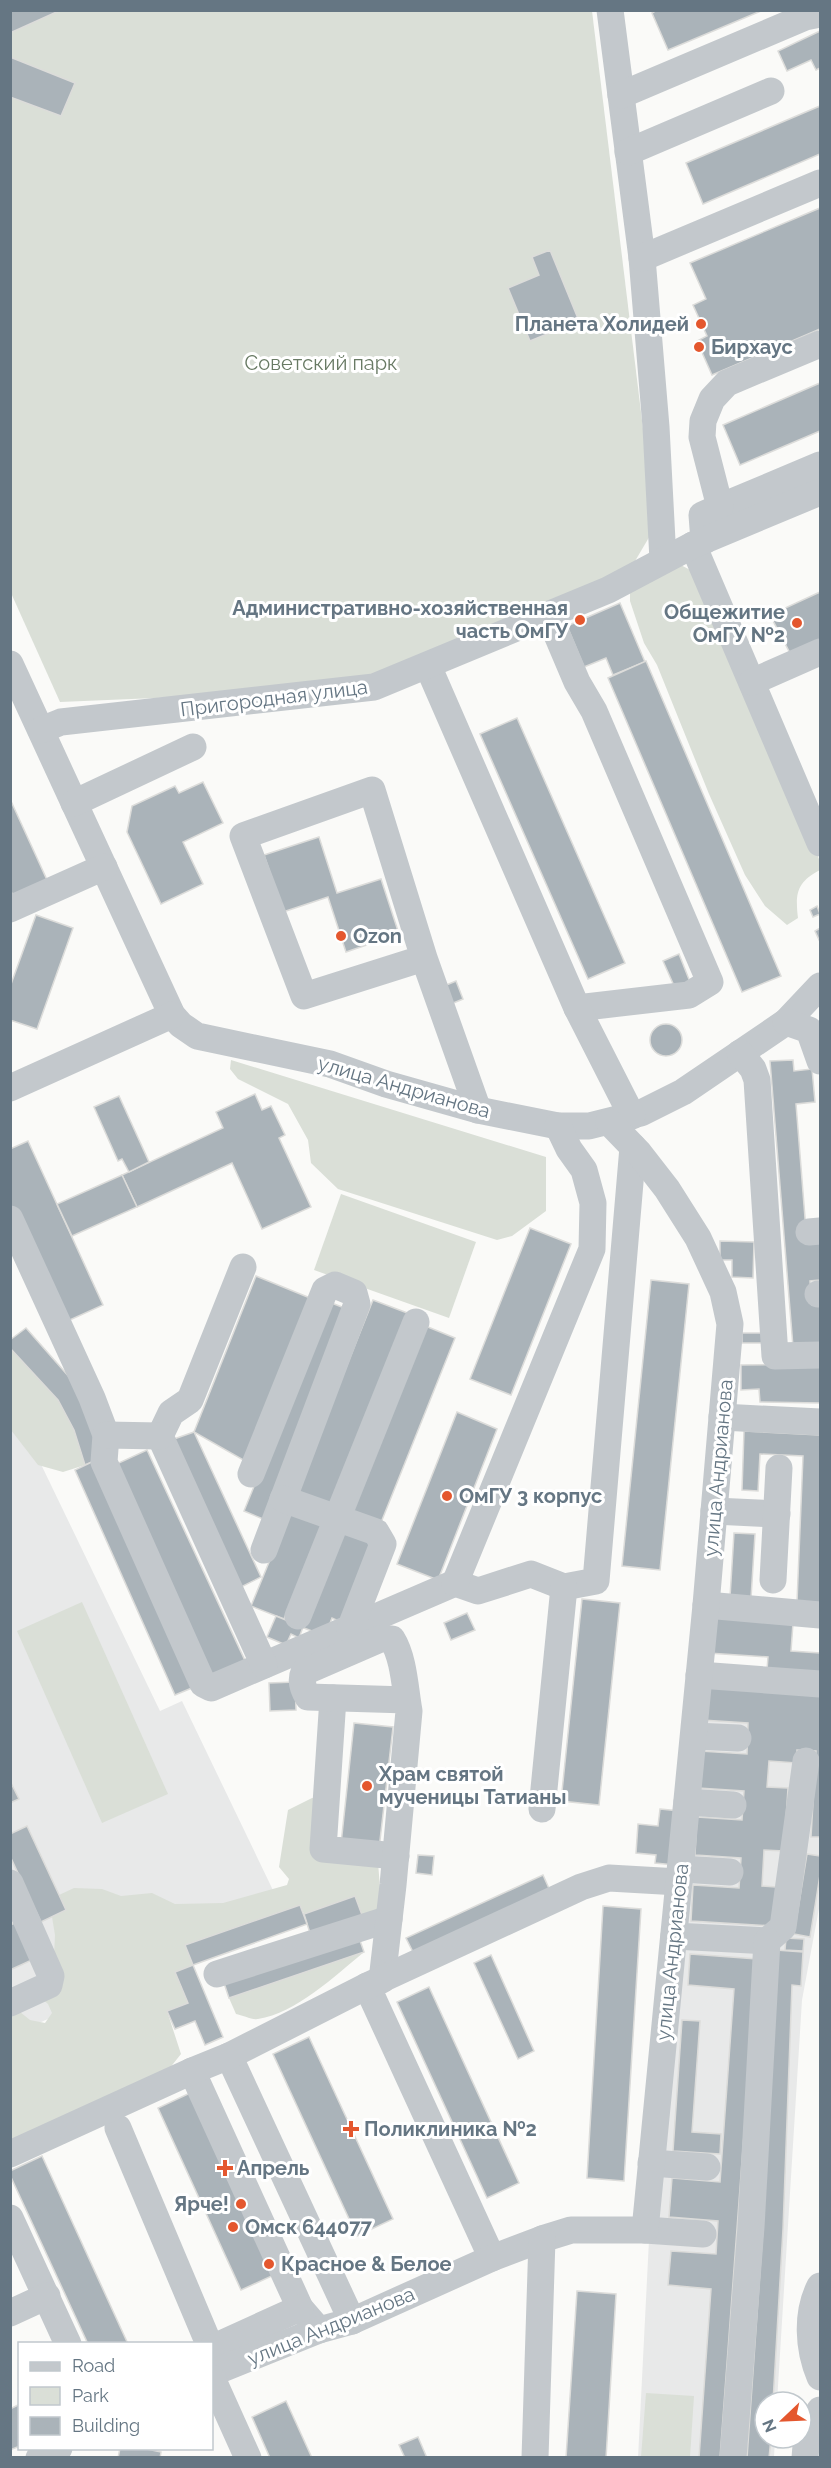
<svg xmlns="http://www.w3.org/2000/svg" width="831" height="2468" viewBox="0 0 831 2468" font-family="Raleway,sans-serif">
  <style>
    .built { fill: #e8e9e9 }
    .green { fill: #dadfd7 }
    .building { fill: #aab3b9; stroke: #dcdcda; stroke-width: 1.5 }
    .lines { fill: none; stroke-linecap: round; stroke-linejoin: round }
    .minor { stroke: #c3c8cc; stroke-width: 27 }
    .poi-dot { fill: #e4572e; stroke: #fff; stroke-width: 2 }
    .labels { text-anchor: middle; dominant-baseline: central; stroke-width: 6; stroke-linejoin: round; paint-order: stroke }
    .poi-label { font-size: 20px; font-weight: bold; fill: #657683; stroke: #fff; text-anchor: start }
    .park-label { font-size: 20px; fill: #687a64; stroke: #fff }
    .street-label { font-size: 20px; fill: #657683; stroke: #fff }
  </style>
  <rect width="100%" height="100%" fill="#fafaf8"/>
  <g class="built">
    <polygon points="10,1400 160,1711 182,1701 283,1911 186,1944 192,1965 130,1981 11,2036"/>
    <polygon points="694,1673 820,1679 820,1903 802,2000 777,2402 765,2402 765,2438 775,2438 774,2457 638,2458 650,2220"/>
  </g>
  <g class="green">
    <polygon points="11,11 592,11 651,494 651,534 628,573 379,677 203,696 60,702 11,593"/>
    <path d="M677,563L694,572L819,859L820,870C797,882 795,893 798,918L787,925L765,906L745,875L709,794L657,665L644,643L630,601V592Z"/>
    <polygon points="231,1060 546,1157 546,1211 512,1236 497,1240 338,1189 311,1163 308,1140 288,1104 238,1079 230,1069"/>
    <polygon points="341,1194 476,1242 449,1318 314,1270"/>
    <polygon points="11,1348 58,1400 74,1430 85,1465 63,1472 38,1465 11,1430"/>
    <polygon points="82,1602 168,1794 102,1823 17,1631"/>
    <polygon points="322,1797 317,1855 378,1862 381,1901 378,1910 362,1915 355,1896 304,1914 300,1905 186,1945 193,1965 175,1972 188,2003 167,2011 181,2054 169,2069 11,2141 10,2004 30,2020 45,2023 52,2013 48,2004 42,1999 53,1977 55,1935 52,1917 66,1910 59,1895 74,1888 102,1889 121,1896 152,1893 175,1904 223,1903 287,1885 289,1879 279,1867 288,1810 312,1798"/>
    <path d="M364,1952C335,1976 296,2013 258,2019C252,2020 242,2015 236,2014L229,1998Z"/>
    <polygon points="646,2393 694,2396 690,2457 641,2457"/>
  </g>
  <g class="building">
    <polygon points="10,10 61,10 10,33"/>
    <polygon points="657,10 761,10 761,11 668,50 652,13"/>
    <polygon points="820,31 820,68 816,70 811,60 787,71 778,51"/>
    <polygon points="10,57 75,83 61,116 10,97"/>
    <polygon points="820,106 820,154 703,204 686,163"/>
    <polygon points="820,208 820,329 712,375 697,341 707,336 693,305 706,299 690,263"/>
    <polygon points="550,250 579,321 530,341 508,288 539,275 532,257"/>
    <polygon points="820,383 820,431 740,465 723,425"/>
    <polygon points="820,592 820,640 790,653 770,615"/>
    <polygon points="620,603 645,662 613,675 606,658 584,667 567,626"/>
    <polygon points="646,661 781,976 742,992 608,678"/>
    <polygon points="517,718 625,963 588,979 480,734"/>
    <polygon points="203,782 223,823 183,842 203,884 161,904 127,832 132,806 175,786 179,793"/>
    <polygon points="10,799 47,880 13,896 10,889"/>
    <polygon points="319,837 337,893 381,879 399,934 346,952 328,897 283,912 264,855"/>
    <polygon points="817,906 820,914 813,917 810,910"/>
    <polygon points="36,915 73,928 37,1029 10,1020 10,987"/>
    <polygon points="820,928 820,942 815,931"/>
    <polygon points="679,954 690,982 675,988 663,961"/>
    <polygon points="456,981 463,999 451,1004 444,986"/>
    <circle cx="666" cy="1040" r="16"/>
    <polygon points="793,1060 794,1071 812,1069 815,1102 796,1104 807,1243 820,1242 820,1280 810,1281 812,1305 820,1304 820,1344 793,1347 770,1061"/>
    <polygon points="255,1094 262,1110 271,1106 285,1135 279,1138 311,1207 262,1229 232,1163 137,1207 122,1175 223,1128 216,1112"/>
    <polygon points="119,1096 149,1162 129,1172 122,1159 118,1161 94,1107"/>
    <polygon points="28,1141 103,1305 61,1324 10,1214 10,1149"/>
    <polygon points="122,1175 137,1207 72,1236 57,1204"/>
    <polygon points="530,1228 571,1244 511,1395 470,1379"/>
    <polygon points="720,1241 754,1242 753,1278 732,1277 732,1260 720,1260"/>
    <polygon points="256,1276 310,1298 245,1461 194,1432"/>
    <polygon points="651,1280 689,1284 660,1570 622,1566"/>
    <polygon points="373,1300 410,1314 331,1509 295,1495"/>
    <polygon points="329,1302 347,1309 263,1519 244,1511"/>
    <polygon points="423,1325 455,1338 380,1525 348,1512"/>
    <polygon points="26,1328 78,1387 101,1458 85,1465 74,1430 58,1400 10,1348 10,1340"/>
    <rect x="742" y="1333" width="20" height="10"/>
    <polygon points="820,1364 820,1403 760,1402 759,1389 741,1390 741,1365"/>
    <polygon points="457,1412 497,1429 438,1580 397,1564"/>
    <polygon points="744,1431 820,1435 820,1603 797,1602 803,1456 760,1454 758,1491 742,1490"/>
    <polygon points="194,1432 261,1577 239,1588 174,1439"/>
    <polygon points="147,1450 247,1665 209,1682 110,1467"/>
    <polygon points="98,1459 199,1685 175,1695 75,1470"/>
    <polygon points="290,1511 322,1524 284,1619 251,1606"/>
    <polygon points="343,1531 377,1544 345,1624 332,1618 325,1636 304,1628"/>
    <polygon points="734,1533 755,1534 751,1598 730,1597"/>
    <polygon points="582,1599 620,1603 599,1805 561,1801"/>
    <polygon points="467,1613 475,1630 451,1640 444,1623"/>
    <polygon points="276,1616 303,1627 299,1638 291,1634 286,1645 267,1637"/>
    <polygon points="710,1617 793,1623 791,1651 820,1653 820,1674 767,1670 768,1657 708,1653"/>
    <polygon points="295,1682 296,1710 270,1711 269,1683"/>
    <polygon points="704,1685 820,1692 820,1837 811,1837 816,1751 797,1750 797,1763 769,1761 767,1787 788,1788 784,1851 764,1850 762,1886 776,1887 773,1926 691,1921 693,1885 739,1888 741,1858 695,1855 697,1817 742,1820 744,1791 698,1788 700,1751 747,1754 748,1723 702,1720"/>
    <polygon points="354,1723 393,1727 379,1849 341,1844"/>
    <polygon points="10,1781 19,1799 10,1803"/>
    <polygon points="660,1809 680,1811 675,1865 655,1863 656,1855 636,1853 638,1824 658,1826"/>
    <polygon points="27,1826 66,1910 41,1922 10,1856 10,1834"/>
    <polygon points="807,1854 820,1856 820,1875 810,1937 794,1934"/>
    <polygon points="418,1855 434,1856 432,1875 416,1873"/>
    <polygon points="543,1875 551,1893 415,1956 406,1938"/>
    <polygon points="355,1896 362,1915 310,1933 304,1914"/>
    <polygon points="300,1905 307,1924 193,1965 185,1945"/>
    <polygon points="603,1906 641,1909 624,2181 587,2178"/>
    <polygon points="17,1922 34,1959 10,1970 10,1925"/>
    <polygon points="358,1935 364,1952 229,1998 223,1980"/>
    <polygon points="786,1938 804,1939 803,1951 785,1950"/>
    <polygon points="776,1950 803,1952 801,1986 792,1985 783,2229 773,2402 765,2402 765,2438 771,2438 769,2458 747,2458 763,2228"/>
    <polygon points="690,1954 757,1959 720,2458 699,2458 711,2289 668,2285 671,2251 716,2254 718,2221 669,2217 672,2178 720,2182 734,1989 688,1985"/>
    <polygon points="491,1955 534,2051 518,2059 474,1963"/>
    <polygon points="193,1965 223,2037 205,2045 195,2021 175,2029 167,2011 188,2003 175,1972"/>
    <polygon points="429,1987 519,2183 487,2198 397,2002"/>
    <polygon points="682,2020 700,2021 692,2132 721,2134 720,2154 673,2151"/>
    <polygon points="309,2037 393,2219 357,2236 273,2054"/>
    <polygon points="190,2093 274,2275 241,2290 158,2108"/>
    <polygon points="42,2156 128,2344 88,2344 10,2175 10,2171"/>
    <polygon points="577,2291 616,2294 606,2458 566,2458"/>
    <polygon points="286,2401 312,2458 270,2458 252,2417"/>
    <polygon points="20,2404 20,2446 10,2450 10,2409"/>
    <polygon points="418,2437 427,2458 405,2458 399,2445"/>
    <polygon points="120,2448 142,2448 161,2452 160,2458 118,2458"/>
  </g>
  <g class="lines">
    <g class="minor">
      <polyline points="610,10 642,258 656,427 663,560"/>
      <polyline points="621,95 805,17 820,14"/>
      <polyline points="628,152 771,91"/>
      <polyline points="642,258 820,183"/>
      <polyline points="720,507 820,465"/>
      <polyline points="704,541 702,515 720,507 702,437 703,421 712,399 727,383 820,344"/>
      <polyline points="693,545 820,843"/>
      <polyline points="549,616 577,682 594,711 710,982 689,995 577,1008"/>
      <polyline points="10,664 172,1015 181,1025 197,1036 330,1064 386,1084 478,1110 558,1126 589,1126 641,1113 683,1092 786,1022 820,986"/>
      <polyline points="428,666 577,1008 632,1116"/>
      <polyline points="752,682 820,652"/>
      <polyline points="41,730 61,722 374,687 608,590 693,545 820,492"/>
      <polyline points="74,803 193,747"/>
      <polyline points="10,909 104,867"/>
      <polyline points="424,958 304,996 243,836 372,790 424,958 478,1110"/>
      <polyline points="786,1022 809,1030 820,1061"/>
      <polyline points="740,1053 753,1069 757,1080 775,1356 820,1355"/>
      <polyline points="10,1088 172,1015"/>
      <polyline points="10,1219 92,1398 106,1435 104,1462 203,1684 211,1688 455,1583 478,1591 531,1574 564,1587 596,1581 633,1147"/>
      <polyline points="809,1232 820,1231"/>
      <polyline points="243,1267 190,1400 171,1413 160,1436 264,1665"/>
      <polyline points="818,1294 820,1294"/>
      <polyline points="722,1417 820,1422"/>
      <polyline points="106,1435 160,1436"/>
      <polyline points="251,1474 325,1290 335,1285 354,1293 357,1304 264,1550"/>
      <polyline points="283,1499 376,1532 383,1544 350,1629"/>
      <polyline points="714,1511 777,1514"/>
      <polyline points="773,1580 779,1468"/>
      <polyline points="455,1583 592,1249 593,1203 584,1170 569,1149 558,1126"/>
      <polyline points="706,1605 820,1615"/>
      <polyline points="298,1616 416,1322"/>
      <polyline points="699,1675 820,1684"/>
      <polyline points="333,1698 323,1849 396,1856"/>
      <polyline points="694,1736 738,1738"/>
      <polyline points="687,1802 733,1805"/>
      <polyline points="542,1809 564,1587"/>
      <polyline points="681,1869 730,1872"/>
      <polyline points="10,1883 51,1976 49,1985 10,2003"/>
      <polyline points="674,1936 767,1941 783,1927 806,1761"/>
      <polyline points="217,1974 389,1919"/>
      <path d="M382,1980L393,1885L409,1711C405,1689 404,1658 392,1639H380L304,1672C300,1681 303,1689 308,1697L407,1700"/>
      <polyline points="367,1986 492,2258"/>
      <polyline points="229,2056 352,2321"/>
      <polyline points="192,2071 300,2308 319,2330"/>
      <polyline points="118,2128 209,2344"/>
      <polyline points="10,2154 192,2071 229,2056 367,1986 581,1887 609,1878 679,1882"/>
      <polyline points="651,2163 707,2167"/>
      <polyline points="10,2218 68,2344"/>
      <polyline points="645,2230 703,2234"/>
      <path d="M820,2286C806,2313 808,2349 820,2377"/>
      <polyline points="10,2313 47,2296"/>
      <polyline points="212,2348 300,2308"/>
      <polyline points="212,2373 319,2330 352,2321 492,2258 542,2239 571,2230 645,2230 706,1605 730,1324 723,1292 698,1238 667,1189 639,1153 609,1122"/>
      <polyline points="212,2378 248,2458"/>
      <polyline points="39,2458 59,2448"/>
      <polyline points="535,2458 542,2239"/>
      <polyline points="733,2458 751,2227 767,1941"/>
      <polyline points="805,2458 807,2433 820,2410"/>
    </g>
  </g>
  <g class="poi-dot">
    <circle cx="701" cy="324" r="6"/>
    <circle cx="699" cy="347" r="6"/>
    <circle cx="580" cy="620" r="6"/>
    <circle cx="797" cy="623" r="6"/>
    <circle cx="341" cy="936" r="6"/>
    <circle cx="447" cy="1496" r="6"/>
    <circle cx="367" cy="1786" r="6"/>
    <path d="M348 2120h6v6h6v6h-6v6h-6v-6h-6v-6h6z"/>
    <path d="M222 2159h6v6h6v6h-6v6h-6v-6h-6v-6h6z"/>
    <circle cx="241" cy="2204" r="6"/>
    <circle cx="233" cy="2227" r="6"/>
    <circle cx="269" cy="2264" r="6"/>
  </g>
  <g class="labels">
    <g class="poi-label">
      <text x="689" y="324" text-anchor="end">Планета Холидей</text>
      <text x="711" y="347">Бирхаус</text>
      <text x="568" y="608" text-anchor="end">Административно-хозяйственная<tspan x="568" dy="23">часть ОмГУ</tspan></text>
      <text x="785" y="612" text-anchor="end">Общежитие<tspan x="785" dy="23">ОмГУ №2</tspan></text>
      <text x="353" y="936">Ozon</text>
      <text x="459" y="1496">ОмГУ 3 корпус</text>
      <text x="379" y="1774">Храм святой<tspan x="379" dy="23">мученицы Татианы</tspan></text>
      <text x="364" y="2129">Поликлиника №2</text>
      <text x="237" y="2168">Апрель</text>
      <text x="229" y="2204" text-anchor="end">Ярче!</text>
      <text x="245" y="2227">Омск 644077</text>
      <text x="281" y="2264">Красное &amp; Белое</text>
    </g>
    <g class="park-label">
      <text x="321" y="363">Советский парк</text>
    </g>
    <g class="street-label">
      <text transform="translate(274 698) rotate(-7)">Пригородная улица</text>
      <text transform="translate(404 1087) rotate(16)">улица Андрианова</text>
      <text transform="translate(718 1468) rotate(-85)">улица Андрианова</text>
      <text transform="translate(672 1952) rotate(-84)">улица Андрианова</text>
      <text transform="translate(331 2326) rotate(-22)">улица Андрианова</text>
    </g>
  </g>
  <rect width="831" height="2468" fill="none" stroke="#657683" stroke-width="24"/>
  <rect x="18" y="2342" width="195" height="108" fill="#ffffff" stroke="#c1c8cd" stroke-width="1.5"/>
  <rect x="30" y="2362" width="30" height="9" fill="#c3c8cc" stroke="#c1c8cd" stroke-width="1.5"/>
  <text x="72" y="2372" font-size="18" fill="#657683">Road</text>
  <rect x="30" y="2387" width="30" height="18" fill="#dadfd7" stroke="#c1c8cd" stroke-width="1.5"/>
  <text x="72" y="2402" font-size="18" fill="#657683">Park</text>
  <rect x="30" y="2417" width="30" height="18" fill="#aab3b9" stroke="#c1c8cd" stroke-width="1.5"/>
  <text x="72" y="2432" font-size="18" fill="#657683">Building</text>
  <g transform="translate(783 2420) rotate(247)"><circle r="28" fill="#ffffff" stroke="#c1c8cd" stroke-width="1.5"/>
  <path d="M0-4.5L10 22L0 15L-10 22Z" fill="#e4572e"/>
  <text y="-9" font-size="16" font-weight="bold" text-anchor="middle" fill="#657683">N</text>
  </g>
</svg>
